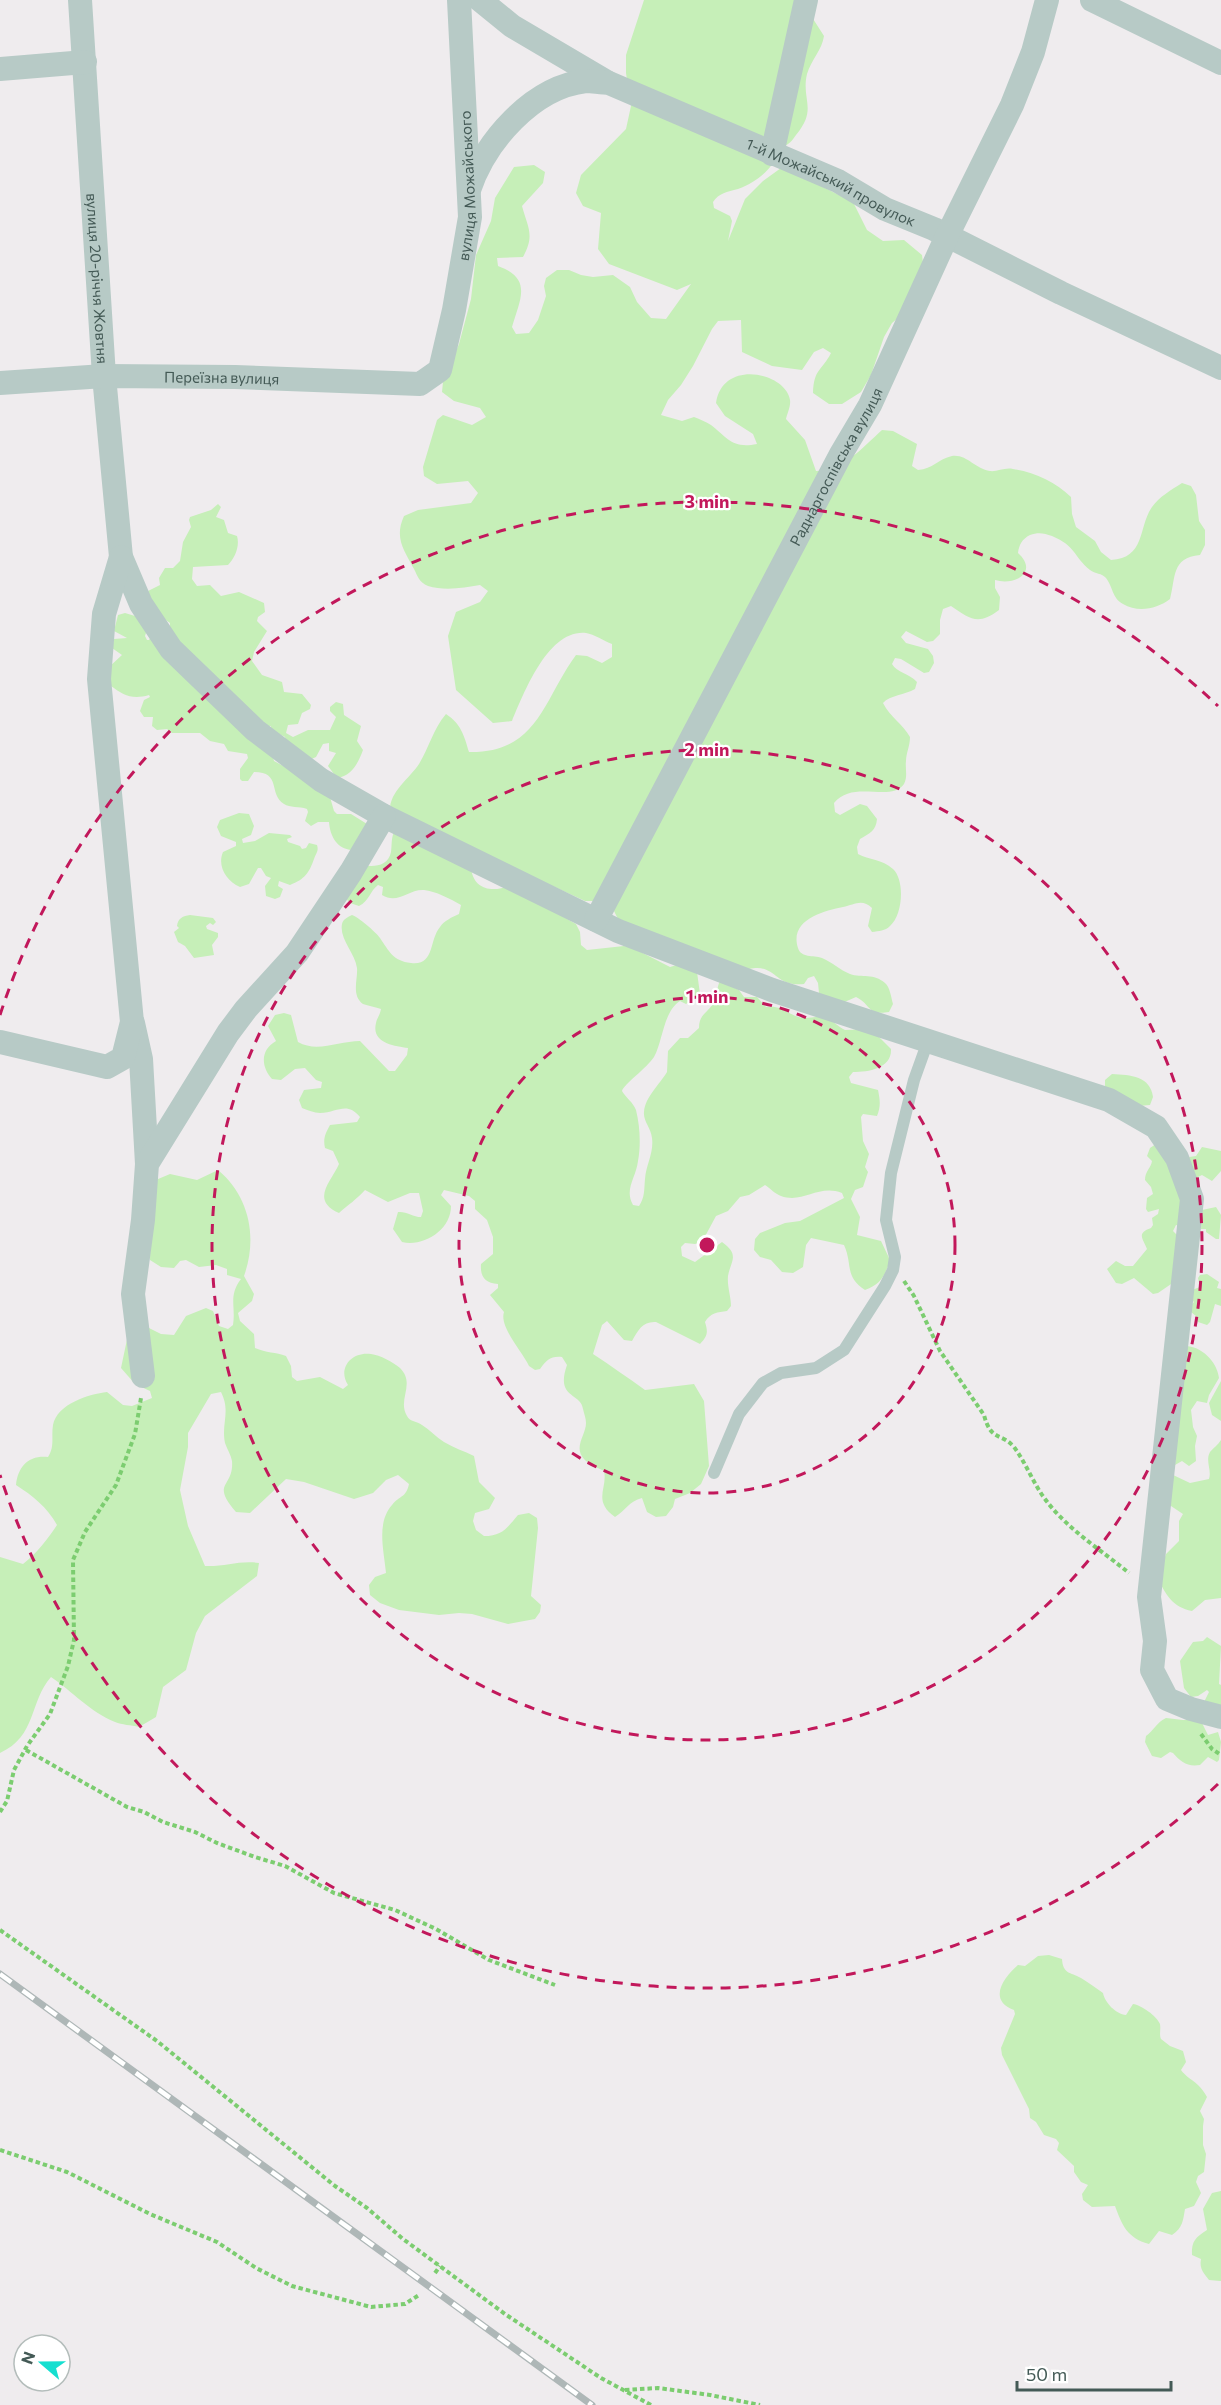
<svg xmlns="http://www.w3.org/2000/svg" width="1221" height="2405" viewBox="0 0 1221 2405" font-family="Commissioner,sans-serif">
  <style>
    .green { fill: #c6efb8 }
    .lines { fill: none; stroke-linecap: round; stroke-linejoin: round }
    .path { stroke: #7ccd70; stroke-width: 4; stroke-dasharray: 4.5 3; stroke-linecap: butt }
    .service { stroke: #b7cac6; stroke-width: 12 }
    .minor { stroke: #b7cac6; stroke-width: 24 }
    .rail-casing { stroke: #aeb7b7; stroke-width: 7 }
    .rail { stroke: #fff; stroke-width: 4.5; stroke-dasharray: 14; stroke-linecap: butt }
    .ring { fill: none; stroke: #c2185b; stroke-width: 3; stroke-dasharray: 10 8 }
    .labels { text-anchor: middle; dominant-baseline: central; stroke-width: 4.5; stroke-linejoin: round; paint-order: stroke }
    .street-label { font-size: 15px; fill: #445a56; stroke: #fff }
    .centre { fill: #c2185b; stroke: #fff; stroke-width: 3 }
    .ring-label { font-size: 18px; text-anchor: middle; font-weight: bold; fill: #c2185b; stroke: #fff; stroke-width: 4.5; stroke-linejoin: round; paint-order: stroke }
  </style>
  <rect width="100%" height="100%" fill="#efecee"/>
  <g class="green">
    <path d="M644,0H801L824,36C822,50 811,60 807,74C801,100 818,109 796,135C792,141 789,144 783,147C772,168 761,180 738,189C727,192 719,193 713,202L714,208L730,216L732,221L728,241L745,199L763,181L781,168L797,174L853,202L867,230L883,241L904,240L922,255L924,270L904,313L892,323L884,337L871,375L861,392L842,404H829L813,393C814,368 822,371 831,353L823,348L814,352L802,370L772,366L742,352L741,320L718,321L712,329L693,366L681,385L668,400L661,415L682,421L694,417C700,419 706,422 711,425C728,438 732,449 757,444L753,434L725,416L716,403C723,358 786,373 790,400C791,406 787,414 786,419L805,440L816,471C843,471 863,447 882,430L893,431L917,444L912,466L918,470C933,469 938,459 952,456C967,454 975,469 990,471C997,472 1005,467 1013,469C1034,472 1056,482 1071,497L1072,514L1076,527L1095,541L1101,552L1111,560C1146,558 1138,527 1152,507C1159,497 1171,490 1182,483L1191,486L1196,495L1199,521L1205,530V545L1200,555C1171,558 1176,577 1170,599C1157,609 1138,613 1123,604C1112,598 1113,587 1106,578C1102,573 1095,574 1090,570C1073,556 1076,546 1052,536C1044,533 1038,532 1030,535C1022,539 1019,545 1018,553C1039,572 1015,586 995,580V588L1000,597L999,610C978,626 970,619 951,606L943,609L940,620V634L933,641L927,642L906,631L901,637L906,643L928,649L933,656L934,663L929,672L924,673L901,659L895,658L892,664C897,673 909,673 917,682L915,689C905,695 890,695 883,703C890,717 903,724 910,737C910,746 906,753 906,761C905,768 908,777 904,784C891,803 853,779 834,803L835,812L840,815L860,804L867,806L877,819C876,831 870,833 860,839L857,847L858,854C869,860 882,859 893,869C905,880 903,915 890,926C885,931 879,931 872,932L868,926L872,908C862,898 854,905 843,907C823,911 789,920 798,948C801,958 813,955 822,958C832,962 840,970 850,974C862,978 874,973 885,983C890,987 891,997 893,1004L889,1012C867,1016 871,1004 856,997L840,1004L819,993L818,983L814,976L808,978L804,984C773,987 777,963 749,969L620,923L613,909L603,901H585L390,811C389,792 409,779 419,764C429,748 433,729 446,714C461,724 464,735 469,752C538,753 543,700 576,655L587,656L602,663L612,657V644C604,641 594,634 586,633C548,629 524,693 512,721L493,723L456,690L448,636L456,612L480,602L488,591L480,585C464,588 444,591 428,586C419,582 418,577 414,569C404,550 394,538 404,516L418,510L471,503L478,493L468,481L437,484L424,476L423,467L437,420L443,415L472,425L486,417L480,408L454,401L442,392L443,382L459,344L471,299L476,255L491,221L495,198L514,167L534,165L545,172L543,183L522,206C528,228 535,235 523,257L497,258L498,266C533,279 520,299 512,327L516,334L529,333L538,320L546,296L544,286L546,278L557,270H569L581,275L593,277L613,275L630,287L637,302L651,318L666,319L691,284L677,290L609,264L598,249L601,213L583,206L576,193L581,175L626,129L631,106L626,73V55Z"/>
    <path d="M218,504L221,507L216,517L224,520L228,533L237,536C240,546 235,558 228,565L193,567L192,579L197,586L210,585L221,596L239,592L264,603L265,612L258,617L257,621L267,631L254,652L252,661L262,675L282,682L284,692L302,694L311,705L310,709L302,713L298,724L288,725L286,733L293,737L308,730H330L336,717L330,711V707L336,702L343,704L344,715L361,726L357,741L363,750C358,763 352,776 337,778L328,766L336,753L329,751V743L323,744L316,757L307,761L286,742L285,737L271,730V726L266,727L274,761L328,790L334,811L337,814H351L367,824L352,850C337,849 330,836 329,822H318L311,826L305,821L308,812L307,809C299,806 290,808 284,804C268,794 282,772 254,772L248,781H242L240,779V769L248,758L247,754L228,751L224,744L210,741L200,733H172L167,729L157,730L152,726L153,717H144L140,711L144,700L150,697L149,695C132,700 123,695 111,686L108,668L122,655L112,648L114,639L127,638L114,631L118,615L125,613L135,616L147,630L145,636L147,640H149L153,633L170,629V623L157,614L148,591L160,585L159,578L165,568H173L180,561L183,542L191,527L189,520L190,517L211,510Z"/>
    <path d="M239,813L249,814L254,826L251,835L242,839L243,843L255,841L269,833L290,835L292,837L287,839L288,842L300,846L302,849L306,848L309,843L317,845C319,851 316,853 314,859C309,873 305,879 290,885L279,881L278,886L283,889L280,897L275,899L266,896L265,886L271,878L266,876L261,868H258L249,884L240,887C226,881 217,866 223,852L236,846V842L221,836L217,827L220,820Z"/>
    <path d="M394,832L471,866C472,889 491,893 509,886L576,924L580,932L581,945L587,950L624,946L633,948L670,967L680,964L697,972L700,994L686,1004L680,1001C663,1012 663,1041 654,1057C647,1068 624,1084 622,1091C626,1098 633,1102 636,1110C640,1126 641,1145 638,1161C636,1178 624,1189 633,1205L639,1206C645,1197 644,1190 645,1179C646,1165 654,1153 652,1138C651,1128 643,1121 644,1112C645,1097 660,1084 667,1072L668,1051L680,1038H688L699,1028C699,1015 706,1014 713,1004C718,998 716,988 720,981L739,990L744,997H757L766,1007C786,1005 787,1016 804,1018C810,1018 817,1016 824,1017C833,1020 837,1026 845,1030L871,1029L891,1049C892,1068 869,1072 853,1072L849,1077L851,1083L878,1090C880,1100 881,1106 877,1116L863,1114L861,1117L863,1141L869,1154L865,1167L868,1172L863,1187L855,1190L851,1199L860,1217L857,1235L881,1241L890,1260C885,1276 881,1284 865,1290C844,1276 853,1265 844,1245L811,1238L806,1245L803,1267L793,1273L782,1272L771,1260L760,1257L754,1250L755,1239L760,1233L785,1223L800,1221L844,1198L842,1193C818,1184 803,1204 781,1196C775,1194 770,1188 765,1185L749,1195L740,1197L728,1211L716,1216L702,1242L695,1244L685,1243L681,1247L682,1256L695,1262L722,1242C740,1255 731,1260 728,1276C727,1286 731,1297 731,1306L727,1311C718,1312 710,1313 705,1322C708,1332 708,1336 700,1344L656,1322C643,1321 638,1330 632,1341L624,1340L607,1321L602,1325L593,1354C611,1366 627,1377 645,1390L694,1384L704,1401L709,1466L701,1484L690,1493L675,1499L673,1507L666,1516L656,1517L647,1512L642,1498C629,1501 625,1511 615,1517C592,1501 608,1488 604,1471C598,1468 588,1464 584,1459C573,1447 586,1435 586,1423C586,1418 584,1414 583,1409C581,1392 555,1399 567,1365L562,1357C550,1356 547,1360 540,1369L535,1370L529,1366C522,1351 499,1327 504,1312L490,1295L498,1288V1284C485,1283 480,1277 481,1264L493,1254V1237L487,1220L475,1209V1201L469,1196L444,1190L441,1195L451,1206C451,1230 424,1247 402,1242L393,1229L398,1212C406,1211 413,1217 421,1217L423,1211L419,1193H410L388,1202L365,1190C357,1199 348,1205 339,1213C310,1200 331,1182 339,1164L333,1151L325,1148C323,1139 325,1134 330,1125L357,1122L360,1117C347,1101 338,1112 320,1113C314,1113 308,1110 302,1108L299,1100L304,1090L321,1088L322,1082L316,1080L305,1068L295,1069L281,1080L272,1079C261,1067 260,1050 276,1041L268,1026L275,1015L284,1013L291,1015L298,1042C317,1053 339,1041 360,1041L389,1071H395L407,1055L408,1048C394,1046 371,1043 376,1023C377,1018 380,1015 381,1009C376,1007 368,1006 363,1004C351,995 358,980 357,968C355,953 339,939 342,924C343,919 348,917 352,915C358,917 376,932 380,938C389,951 393,961 411,963C435,966 429,940 440,927C444,921 452,917 459,914L461,905C451,899 435,891 424,890C408,889 398,905 382,895L383,887L378,885C370,891 369,901 359,906L350,903L342,894L351,863C365,866 387,871 391,852C392,845 391,839 394,832Z"/>
    <path d="M190,915L213,918L216,922L213,925L210,923L206,926L207,929L218,933V937L212,945L214,955L194,958L185,946L178,942L174,932L179,928L177,926C178,918 183,916 190,915Z"/>
    <path d="M1112,1074C1131,1075 1150,1076 1153,1097L1150,1105L1138,1106L1105,1088V1080Z"/>
    <path d="M1156,1144L1180,1184V1226L1176,1225L1173,1231L1179,1237L1174,1282L1158,1293L1153,1294L1134,1278L1122,1284L1116,1283L1107,1269L1116,1261L1125,1266H1133L1147,1249C1143,1239 1136,1233 1151,1228L1153,1225L1152,1218L1158,1214L1159,1209L1148,1212L1146,1209L1147,1198L1153,1194L1151,1187L1145,1180C1145,1171 1151,1168 1152,1161L1147,1156L1150,1148Z"/>
    <polygon points="1202,1147 1221,1151 1221,1171 1212,1181 1202,1175 1194,1179 1189,1157 1196,1156"/>
    <path d="M218,1170C249,1196 258,1237 244,1276L254,1294L252,1301L238,1313L240,1321L254,1334L255,1348C266,1353 276,1352 286,1356L291,1366L292,1377L297,1381L320,1377L343,1389L348,1385C337,1368 352,1351 371,1354C380,1355 393,1362 400,1368C416,1384 397,1399 407,1416C410,1422 417,1421 422,1425C430,1430 436,1437 444,1442C454,1448 464,1451 474,1456L479,1482L495,1498L489,1509L475,1513L473,1521L476,1530L484,1536C502,1536 507,1528 518,1515L529,1513L537,1518L538,1528L531,1596L541,1605L540,1612L535,1619L508,1624L472,1614L459,1613L439,1615L399,1610L380,1603L370,1595L369,1585L375,1577L386,1573C384,1551 376,1523 392,1505C400,1495 406,1498 409,1484L398,1475L386,1480L373,1493L354,1499L304,1482L286,1479L250,1513L236,1512C210,1482 234,1488 232,1461C231,1455 227,1449 225,1443C221,1423 231,1412 221,1392L211,1394L188,1433V1447L180,1490L188,1526L205,1566C224,1567 240,1560 259,1563L257,1576L205,1616L196,1633L186,1670L163,1687L156,1717L139,1727C131,1725 122,1725 115,1722C90,1712 72,1691 51,1677C29,1702 37,1736 0,1753V1557L23,1564C36,1554 48,1539 57,1525C47,1507 33,1496 16,1485C18,1466 29,1455 48,1457C55,1446 51,1437 53,1425C57,1404 89,1394 107,1392L123,1405L132,1406L152,1398L150,1391L135,1384L121,1368L129,1330L149,1328L161,1334L174,1335L186,1316L206,1308L213,1311L219,1326L228,1329L233,1325C236,1306 228,1296 241,1279L227,1275V1269L216,1265L199,1267L186,1260L180,1261L174,1268L161,1267L150,1260L151,1182L170,1174L197,1180Z"/>
    <polygon points="1216,1207 1221,1215 1219,1239 1216,1239 1206,1232 1206,1229 1201,1229 1202,1210"/>
    <polygon points="1207,1274 1219,1282 1217,1288 1221,1289 1221,1306 1215,1304 1210,1322 1207,1325 1198,1322 1196,1316 1191,1312 1191,1305 1194,1302 1189,1297 1192,1290 1200,1287 1198,1278 1200,1275"/>
    <path d="M1185,1346C1201,1346 1217,1361 1219,1378L1209,1395L1207,1403L1197,1401L1191,1410L1193,1427L1197,1436L1195,1446L1196,1461L1189,1466L1182,1461L1175,1465Z"/>
    <polygon points="1221,1381 1221,1421 1212,1415 1209,1403"/>
    <path d="M1221,1440V1598L1205,1600L1192,1611C1173,1607 1166,1596 1158,1578L1166,1554L1179,1541V1521L1183,1514L1165,1502L1171,1474L1190,1483L1209,1479C1212,1470 1205,1461 1210,1452C1213,1448 1218,1445 1221,1440Z"/>
    <polygon points="1207,1637 1221,1646 1219,1684 1221,1685 1221,1714 1204,1702 1209,1692 1207,1690 1198,1696 1191,1697 1184,1688 1180,1661 1193,1642 1203,1641"/>
    <path d="M1166,1718L1183,1720L1200,1719L1208,1735L1218,1732L1221,1742L1219,1760L1217,1762L1208,1757L1200,1765C1187,1767 1181,1762 1173,1753L1170,1752L1161,1758L1152,1756L1145,1742L1146,1736C1153,1731 1157,1722 1166,1718Z"/>
    <path d="M1049,1955L1062,1959C1063,1974 1070,1972 1081,1978C1089,1983 1096,1988 1103,1993C1105,2003 1116,2014 1126,2015L1133,2004C1141,2005 1157,2016 1160,2024C1161,2030 1159,2034 1161,2039L1170,2046L1183,2051L1186,2062L1181,2070C1189,2081 1198,2080 1207,2097L1200,2111L1204,2119L1203,2126V2145L1206,2154L1204,2172L1198,2176L1196,2182L1201,2193L1194,2206L1185,2209C1183,2220 1183,2228 1172,2235L1159,2231L1149,2244C1127,2238 1122,2225 1115,2206L1092,2207L1083,2200L1082,2194L1088,2185L1081,2182L1074,2172V2166L1057,2150L1059,2143L1056,2139L1044,2135L1036,2122L1030,2118L1029,2109L1002,2055L1001,2048L1015,2014L1014,2010C987,2000 1004,1977 1018,1965L1025,1966L1038,1956Z"/>
    <path d="M1221,2191V2281H1220L1209,2280C1204,2273 1199,2269 1201,2259L1192,2255C1191,2241 1196,2237 1207,2230L1203,2209L1212,2193Z"/>
  </g>
  <g class="lines">
    <g class="path">
      <path d="M904,1281L914,1296L940,1351L984,1415C991,1442 1001,1432 1014,1447C1026,1463 1033,1483 1045,1499C1067,1529 1101,1550 1129,1573"/>
      <polyline points="1201,1734 1212,1749 1221,1755"/>
      <polyline points="26,1750 127,1807 144,1812 163,1822 195,1832 217,1843 255,1857 285,1866 334,1893 395,1910 436,1929 489,1960 555,1985"/>
      <polyline points="0,1812 7,1801 14,1770 27,1746 50,1714 68,1666 74,1640 73,1560 85,1532 116,1485 135,1434 141,1398"/>
      <polyline points="0,1930 157,2041 335,2186 367,2208 403,2239 505,2314 601,2378 651,2405"/>
      <polyline points="0,2150 67,2172 150,2214 217,2242 256,2268 292,2286 371,2307 405,2304 419,2295"/>
      <polyline points="435,2273 440,2266"/>
      <polyline points="625,2390 658,2388 710,2395 760,2405"/>
    </g>
    <polyline class="service" points="714,1473 739,1414 763,1383 781,1373 816,1368 844,1350 885,1286 893,1270 895,1257 886,1220 891,1173 914,1080 928,1041"/>
    <g class="minor">
      <path id="s1" d="M80,0L104,376L121,557L141,604L171,649L255,730L321,780L384,816L618,931L772,990L1109,1100L1156,1127L1177,1158L1192,1199L1149,1597L1155,1641L1152,1670L1167,1699L1191,1709L1221,1717"/>
      <polyline points="480,0 512,26 607,82"/>
      <polyline points="1092,0 1221,63"/>
      <polyline points="0,69 85,62"/>
      <polyline points="772,154 806,0"/>
      <path id="s2" d="M469,190C485,142 532,87 586,81C593,81 601,83 609,83L838,181L885,209L934,229L1061,293L1221,368"/>
      <path id="s3" d="M0,383L104,376L235,377L420,384L440,370L454,310L470,217L459,0"/>
      <path id="s4" d="M596,920L841,454L870,405L947,236L1012,105L1033,52L1047,0"/>
      <polyline points="133,1023 141,1059 147,1164"/>
      <polyline points="0,1042 107,1067 123,1058 132,1022 99,679 104,614 121,557"/>
      <polyline points="143,1376 133,1294 143,1220 147,1164 228,1033 246,1009 297,953 351,872 384,816"/>
    </g>
    <g class="rail-casing">
      <polyline id="rail" points="0,1974 592,2405"/>
    </g>
    <use href="#rail" class="rail"/>
  </g>
  <g class="ring">
    <circle cx="707" cy="1245" r="248"/>
    <circle cx="707" cy="1245" r="495"/>
    <path d="M1218 1784A743 743 0 0 1 0 1475M0 1015A743 743 0 0 1 1218 706"/>
  </g>
  <g class="labels">
    <g class="street-label">
      <text stroke="none"><textPath href="#s2" startOffset="434">1-й Можайський провулок</textPath></text>
      <text stroke="none"><textPath href="#s3" startOffset="632">вулиця Можайського</textPath></text>
      <text stroke="none"><textPath href="#s1" startOffset="279">вулиця 20-річчя Жовтня</textPath></text>
      <text stroke="none"><textPath href="#s3" startOffset="222">Переїзна вулиця</textPath></text>
      <text stroke="none"><textPath href="#s4" startOffset="513">Раднаргоспівська вулиця</textPath></text>
    </g>
  </g>
  <circle cx="707" cy="1245" r="9" class="centre"/>
  <g class="ring-label">
    <text x="707" y="508">3 min</text>
    <text x="707" y="756">2 min</text>
    <text x="707" y="1003">1 min</text>
  </g>
  <g transform="translate(42 2363) rotate(290)"><circle r="28" fill="#ffffff" stroke="#b4bdbb" stroke-width="1.5"/>
  <path d="M0-4.5L10 22L0 15L-10 22Z" fill="#16dfd0"/>
  <text y="-9" font-size="16" font-weight="bold" text-anchor="middle" fill="#445a56">N</text>
  </g>
  <path d="M1017 2381v9h154v-9" fill="none" stroke="#445a56" stroke-width="3"/>
  <text x="1026" y="2381" font-size="18" fill="#445a56" stroke="#ffffff" stroke-width="4.5" paint-order="stroke">50 m</text>
</svg>
